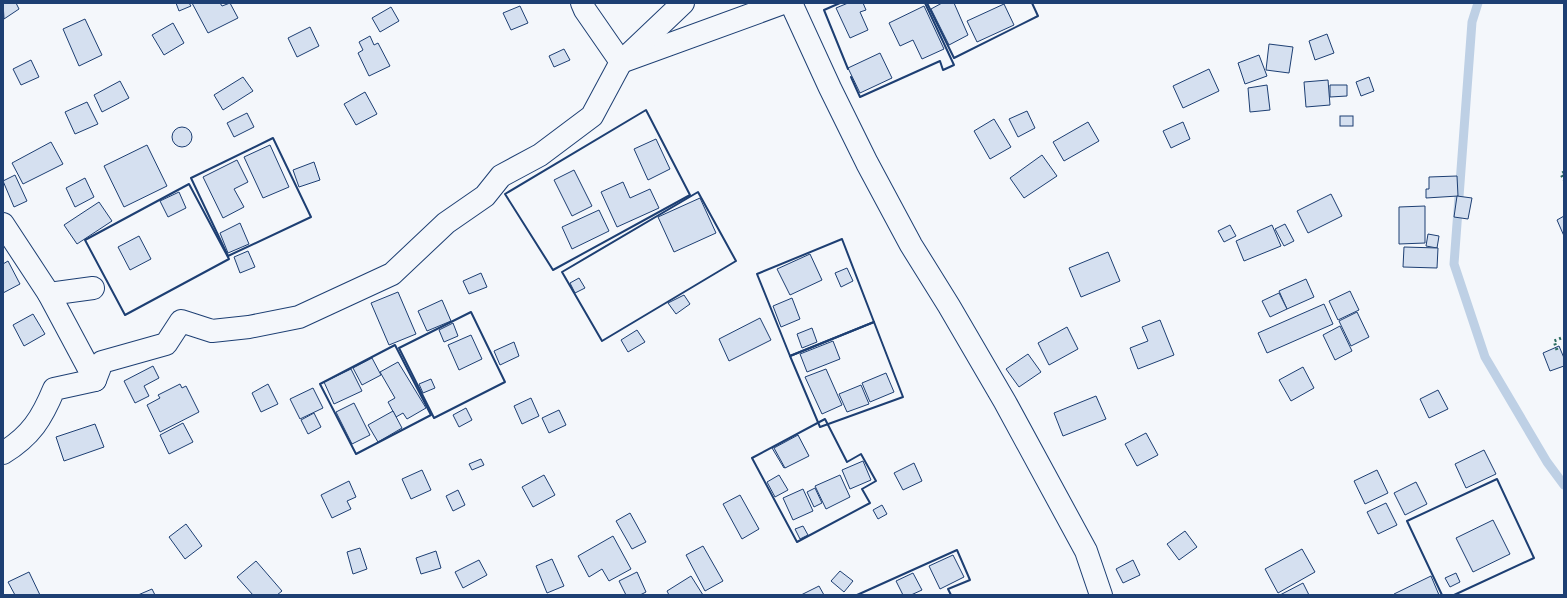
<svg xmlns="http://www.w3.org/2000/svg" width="1567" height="598" viewBox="0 0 1567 598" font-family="'Playfair Display',serif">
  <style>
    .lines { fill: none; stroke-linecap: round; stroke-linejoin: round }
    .stream { stroke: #bed0e5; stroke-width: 9 }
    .building { fill: #d5e0f0; stroke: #1d3f73 }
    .minor-casing { stroke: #1d3f73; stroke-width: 24 }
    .minor { stroke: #f4f7fb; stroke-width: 22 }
    .hedge { stroke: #2c6c60; stroke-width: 3; stroke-dasharray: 2 3; stroke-linecap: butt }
    .wall { stroke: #1d3f73; stroke-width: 2 }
  </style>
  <rect width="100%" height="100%" fill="#f4f7fb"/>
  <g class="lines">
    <polyline class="stream" points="1478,3 1472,22 1454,264 1485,357 1547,462 1564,485"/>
  </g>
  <g class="building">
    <polygon points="3,3 16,3 19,9 4,19"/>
    <polygon points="176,3 189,3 191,6 179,11"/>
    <polygon points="192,3 220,3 222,6 230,3 238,18 208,33"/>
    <polygon points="848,3 863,3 866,10 860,12 868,30 850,38 836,8"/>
    <polygon points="942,3 954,3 968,35 949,45 931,9"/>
    <polygon points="1004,4 1014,25 977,42 967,21"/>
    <polygon points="520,6 528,23 511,30 503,13"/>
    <polygon points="924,6 944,49 922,59 913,40 900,46 889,23"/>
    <polygon points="391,7 399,21 380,32 372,18"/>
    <polygon points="85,19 102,55 79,66 63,29"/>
    <polygon points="173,23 184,43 164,55 152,35"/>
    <polygon points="310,27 319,46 297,57 288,38"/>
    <polygon points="1327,34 1334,53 1315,60 1309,41"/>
    <polygon points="370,36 374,45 378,43 390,66 369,76 358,53 363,50 359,42"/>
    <polygon points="1269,44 1293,47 1289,73 1266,70"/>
    <polygon points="564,49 570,60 554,67 549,56"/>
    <polygon points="880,53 892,78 860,93 848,68"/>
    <polygon points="1259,55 1267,76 1245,84 1238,63"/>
    <polygon points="31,60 39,77 21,85 13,69"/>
    <polygon points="1209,69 1219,91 1183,108 1173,86"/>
    <polygon points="243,77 253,91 223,110 214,95"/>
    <polygon points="1369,77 1374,91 1361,96 1356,82"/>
    <polygon points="1328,80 1330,105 1306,107 1304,82"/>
    <polygon points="120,81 129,98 102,112 94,95"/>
    <polygon points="1267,85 1270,110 1250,112 1248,88"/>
    <polygon points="1330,85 1347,85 1347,96 1330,97"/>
    <polygon points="365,92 377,114 356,125 344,104"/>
    <polygon points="87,102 98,124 75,134 65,112"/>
    <polygon points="1027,111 1035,128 1018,137 1009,119"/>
    <polygon points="247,113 254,127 234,137 227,123"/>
    <rect x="1340" y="116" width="13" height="10"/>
    <polygon points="994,119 1011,147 990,159 974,131"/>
    <polygon points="1088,122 1099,141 1064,161 1053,142"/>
    <polygon points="1183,122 1190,139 1171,148 1163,131"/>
    <circle cx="182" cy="137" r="10"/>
    <polygon points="656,139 670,169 648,180 634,149"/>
    <polygon points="51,142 63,164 23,184 12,163"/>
    <polygon points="147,145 167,186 124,207 104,166"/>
    <polygon points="270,145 289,187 263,198 244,157"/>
    <polygon points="1042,155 1057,176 1024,198 1010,178"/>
    <polygon points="237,160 248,182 234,189 244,207 223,218 203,177"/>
    <polygon points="314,162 320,180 299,187 293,170"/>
    <polygon points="574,170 592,206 572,216 554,180"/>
    <polygon points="15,175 27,201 14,207 3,181"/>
    <polygon points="1457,176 1458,196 1426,198 1426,189 1429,189 1429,177"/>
    <polygon points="85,178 94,197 75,207 66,188"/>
    <polygon points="623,182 630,198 650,189 659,208 617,227 601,192"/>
    <polygon points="179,192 186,208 168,217 160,201"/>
    <polygon points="1331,194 1342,216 1308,233 1297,211"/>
    <polygon points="1457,196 1472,198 1468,219 1454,217"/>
    <polygon points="700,198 716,233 674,252 658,217"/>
    <polygon points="99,202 112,221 77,244 64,225"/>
    <polygon points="1425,206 1425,243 1399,244 1399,207"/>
    <polygon points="599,210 609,231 572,249 562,227"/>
    <polygon points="1564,216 1564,236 1557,220"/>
    <polygon points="240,223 249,244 228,253 220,233"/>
    <polygon points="1285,224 1294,241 1284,246 1275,229"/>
    <polygon points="1230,225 1236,236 1224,242 1218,231"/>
    <polygon points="1272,225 1281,246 1244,261 1236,241"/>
    <polygon points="1428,234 1439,236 1437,248 1426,246"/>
    <polygon points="139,236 151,259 130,270 118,247"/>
    <polygon points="1404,247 1438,248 1437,268 1403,267"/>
    <polygon points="248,251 255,267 240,273 234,257"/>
    <polygon points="1108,252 1120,281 1081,297 1069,268"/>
    <polygon points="810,254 822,280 790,295 777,269"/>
    <polygon points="8,261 20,284 3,293 3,264"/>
    <polygon points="847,268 853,281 841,287 835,273"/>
    <polygon points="481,273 487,287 469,294 463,281"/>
    <polygon points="579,278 585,288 575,293 570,283"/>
    <polygon points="1306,279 1314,297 1287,309 1279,291"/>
    <polygon points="1350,291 1359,310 1338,320 1329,301"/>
    <polygon points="398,292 416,334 389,345 371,303"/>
    <polygon points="1279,293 1287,309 1270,317 1262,301"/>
    <polygon points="684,295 690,304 676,314 668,303"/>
    <polygon points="792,298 800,319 781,327 773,306"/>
    <polygon points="442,300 451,321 427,331 418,311"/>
    <polygon points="1324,304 1333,324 1267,353 1258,333"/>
    <polygon points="1357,312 1369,337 1351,346 1339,321"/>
    <polygon points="33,314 45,334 24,346 13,325"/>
    <polygon points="760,318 771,340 729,361 719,339"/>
    <polygon points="1160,320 1174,355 1138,369 1130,348 1148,341 1142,327"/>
    <polygon points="453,323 458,336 444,342 439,330"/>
    <polygon points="1340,326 1352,351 1335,360 1323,335"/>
    <polygon points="1067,327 1078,349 1049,365 1038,343"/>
    <polygon points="812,328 817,342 802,348 797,334"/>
    <polygon points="637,330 645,342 628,352 621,340"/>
    <polygon points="471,335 482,359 459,370 448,345"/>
    <polygon points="833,341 840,359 807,372 800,354"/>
    <polygon points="514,342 519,356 500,365 494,351"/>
    <polygon points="1559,346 1564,358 1564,366 1550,371 1543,353"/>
    <polygon points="1028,354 1041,372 1019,387 1006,369"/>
    <polygon points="372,358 381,375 362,385 353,368"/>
    <polygon points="398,362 426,408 407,419 403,413 396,417 388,402 395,398 380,372"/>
    <polygon points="153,366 159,378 144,386 149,396 135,403 124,381"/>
    <polygon points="1303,367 1314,388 1291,401 1279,380"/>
    <polygon points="351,369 362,391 334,404 324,382"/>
    <polygon points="826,369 842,405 822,414 805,377"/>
    <polygon points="886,373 894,392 870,402 862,383"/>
    <polygon points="431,379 435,388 423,393 419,384"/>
    <polygon points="180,384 182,388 186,386 199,412 160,432 147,405 160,398 158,395"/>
    <polygon points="268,384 278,404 261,412 252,393"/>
    <polygon points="861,385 869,404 847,412 839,394"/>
    <polygon points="313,388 323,408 300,419 290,399"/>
    <polygon points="1438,390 1448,409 1429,418 1420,399"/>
    <polygon points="1096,396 1106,419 1063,436 1054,413"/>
    <polygon points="531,398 539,416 522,424 514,406"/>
    <polygon points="354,403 370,435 352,444 336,412"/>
    <polygon points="466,408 472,420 459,427 453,415"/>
    <polygon points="559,410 566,425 549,433 542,418"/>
    <polygon points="393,411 402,428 378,442 368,425"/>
    <polygon points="314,413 321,427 308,434 301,420"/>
    <polygon points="183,423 193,442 169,454 160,435"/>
    <polygon points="95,424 104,447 64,461 56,437"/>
    <polygon points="1146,433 1158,455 1137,466 1125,444"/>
    <polygon points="797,434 808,455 784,468 772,448"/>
    <polygon points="798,435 809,456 785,468 774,448"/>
    <polygon points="1484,450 1496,474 1466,488 1455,464"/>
    <polygon points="481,459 484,465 472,470 469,464"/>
    <polygon points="863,461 871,480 850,489 842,470"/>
    <polygon points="914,463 922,481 903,490 894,473"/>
    <polygon points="422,470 431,490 411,499 402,479"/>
    <polygon points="1377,470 1388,493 1365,504 1354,481"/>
    <polygon points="544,475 555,495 533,507 522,487"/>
    <polygon points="779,475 788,490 775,497 767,482"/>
    <polygon points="840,475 850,497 826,509 815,486"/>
    <polygon points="349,481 356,497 347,501 351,509 332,518 321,495"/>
    <polygon points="1416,482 1427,504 1405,515 1394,493"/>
    <polygon points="815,488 822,503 814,507 807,492"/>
    <polygon points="803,489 813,511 793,520 783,498"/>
    <polygon points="458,490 465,505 453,511 446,496"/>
    <polygon points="740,495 759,529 742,539 723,504"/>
    <polygon points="1386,503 1397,525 1378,534 1367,512"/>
    <polygon points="882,505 887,514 878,519 873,510"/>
    <polygon points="630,513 646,542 632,549 616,521"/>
    <polygon points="1493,520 1510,554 1473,572 1456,538"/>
    <polygon points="186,524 202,546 185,559 169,537"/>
    <polygon points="803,526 808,535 800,539 795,529"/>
    <polygon points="1185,531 1197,547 1179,560 1167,544"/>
    <polygon points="613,536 631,569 609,581 602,569 589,577 578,556"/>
    <polygon points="703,546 723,581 705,591 686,555"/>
    <polygon points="360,548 367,569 353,574 347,552"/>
    <polygon points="1302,549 1315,572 1278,593 1265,569"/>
    <polygon points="436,551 441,568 421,574 416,558"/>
    <polygon points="953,555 964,577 940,589 929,566"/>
    <polygon points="552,559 564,586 547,593 536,566"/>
    <polygon points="479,560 487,575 463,588 455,572"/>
    <polygon points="1133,560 1140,575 1123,583 1116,569"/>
    <polygon points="256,561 282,591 277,595 253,595 237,577"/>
    <polygon points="840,571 853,581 844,592 831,581"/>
    <polygon points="29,572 40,595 15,595 8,582"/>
    <polygon points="637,572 646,592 640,595 626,595 619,581"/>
    <polygon points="913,573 922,590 911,595 903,595 896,581"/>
    <polygon points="1456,573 1460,582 1450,587 1445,578"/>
    <polygon points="691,576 703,595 669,595 667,591"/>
    <polygon points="1431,576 1439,595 1395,595 1394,594"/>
    <polygon points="1303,583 1309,595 1280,595"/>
    <polygon points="819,586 824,595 801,595"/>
    <polygon points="152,589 155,595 138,595"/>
  </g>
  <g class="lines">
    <g class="minor-casing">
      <g id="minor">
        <polyline points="582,3 585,10 621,62 783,3"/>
        <polyline points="791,3 830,88 867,163 911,245 949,306 1005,402 1086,551 1101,595"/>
        <polyline points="3,224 49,294 95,380"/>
        <polyline points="49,294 93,288"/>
        <path d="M3,453C31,436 42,418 54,389L95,380L102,362L166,344L181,321L212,331L249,327L299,317L392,274L446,223L485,196L501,176L540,155L592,116L621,62L683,3"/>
      </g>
    </g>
    <use href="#minor" class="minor"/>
    <g class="hedge">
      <polyline points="1564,172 1561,174 1564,180"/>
      <polyline points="1557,350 1554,341 1564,337"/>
    </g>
    <g class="wall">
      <polyline points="840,3 824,10 848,69"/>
      <polyline points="927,3 954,58 1038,16 1032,3"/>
      <polyline points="851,77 860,97 940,61 943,70 954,65 925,3"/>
      <polygon points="646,110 690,195 553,270 505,194"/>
      <polygon points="273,138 311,217 228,256 191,178"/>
      <polygon points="189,184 229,259 125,315 85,240"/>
      <polygon points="698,192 736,261 602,341 562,272"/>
      <polygon points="842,239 874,322 790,356 757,274"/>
      <polygon points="471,312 505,382 434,418 399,348"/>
      <polygon points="874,322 903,397 820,427 790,356"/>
      <polygon points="395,345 431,415 356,454 320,384"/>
      <polygon points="825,419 847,462 861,454 876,481 862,489 870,503 797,542 752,458"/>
      <polyline points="857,595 957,550 970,580 948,589 951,595"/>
      <polyline points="1442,595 1407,521 1497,479 1534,558 1454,595"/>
    </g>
  </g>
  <rect width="1567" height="598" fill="none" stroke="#1d3f73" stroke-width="8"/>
</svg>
